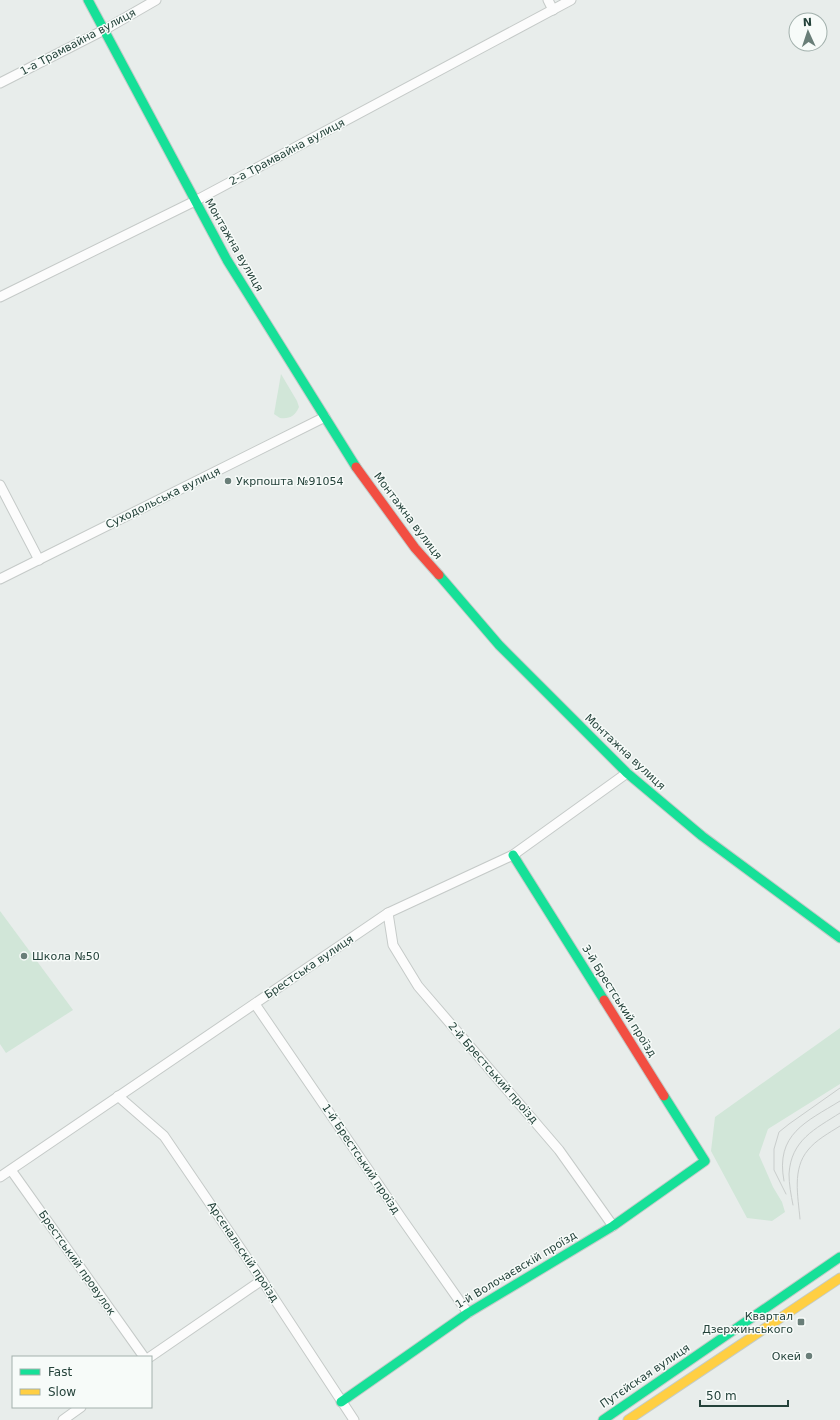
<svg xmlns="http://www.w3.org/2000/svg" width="840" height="1420" viewBox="0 0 840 1420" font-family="'DejaVu Sans',sans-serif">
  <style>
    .green { fill: #d1e6d8 }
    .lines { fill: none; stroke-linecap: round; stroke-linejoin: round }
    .street-casing { stroke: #c5cac8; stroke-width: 11 }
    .fast-casing { stroke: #c3cbc8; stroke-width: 11 }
    .slow-casing { stroke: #c3cbc8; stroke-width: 11 }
    .jam-casing { stroke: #c3cbc8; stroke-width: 11 }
    .street { stroke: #fcfcfc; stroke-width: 9 }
    .fast { stroke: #16e098; stroke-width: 9 }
    .slow { stroke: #ffcf43; stroke-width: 9 }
    .jam { stroke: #f24e42; stroke-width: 9 }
    .tram { stroke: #c9cdcc; stroke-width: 1 }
    .poi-dot { fill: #697e78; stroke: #f7fbf9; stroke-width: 1.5 }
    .labels { text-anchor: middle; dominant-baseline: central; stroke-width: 3; stroke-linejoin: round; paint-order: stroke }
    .street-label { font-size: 11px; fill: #24423a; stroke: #f7fbf9 }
    .poi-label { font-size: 11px; fill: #24423a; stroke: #f7fbf9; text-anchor: start }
  </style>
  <rect width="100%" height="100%" fill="#e8edeb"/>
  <g class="green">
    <path d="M281,374L297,401L299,407C295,416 290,419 280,418L274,414Z"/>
    <polygon points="0,911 73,1010 6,1053 0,1044"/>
    <polygon points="840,1028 840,1084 768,1129 759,1155 773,1187 782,1202 785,1212 772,1221 747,1218 711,1151 715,1117"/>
  </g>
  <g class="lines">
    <g class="street-casing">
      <g id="street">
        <polyline points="548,0 553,10"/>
        <polyline points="0,83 104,30 156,0"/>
        <polyline points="0,297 195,201 571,0"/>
        <polyline points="0,485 39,560"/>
        <polyline points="0,579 325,417"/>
        <polyline points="388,913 393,945 418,986 559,1150 613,1226"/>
        <polyline points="255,1004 402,1219 468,1313"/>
        <polyline points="118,1096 164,1136 262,1280 354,1420"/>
        <polyline points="11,1170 144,1357"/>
        <polyline points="0,1177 388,913 513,855 627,773"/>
        <polyline points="150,1357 262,1280"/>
        <polyline points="63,1420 81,1407"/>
      </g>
    </g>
    <g class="fast-casing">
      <g id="fast">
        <polyline points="88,0 227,260 356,467"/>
        <polyline points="439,575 499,645 627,773 702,836 840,938"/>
        <polyline points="513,855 604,1000"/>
        <polyline points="341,1402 468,1313 613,1226 705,1161 664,1096"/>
        <polyline points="603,1420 840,1257"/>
      </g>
    </g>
    <g class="slow-casing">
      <polyline id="slow" points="628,1420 840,1278"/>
    </g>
    <g class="jam-casing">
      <g id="jam">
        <polyline points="356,467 415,548 439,575"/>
        <polyline points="604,1000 664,1096"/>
      </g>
    </g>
    <use href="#street" class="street"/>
    <use href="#fast" class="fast"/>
    <use href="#slow" class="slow"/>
    <use href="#jam" class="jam"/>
    <g class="tram">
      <path d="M784,1181C775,1134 806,1122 840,1101"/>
      <polyline points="786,1194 774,1170 774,1149 779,1132 789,1124 840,1088"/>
      <path d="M793,1205C791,1195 789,1184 789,1174C791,1140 815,1129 840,1113"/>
      <path d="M800,1219C798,1196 792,1169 808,1150C816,1140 829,1133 840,1126"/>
    </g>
  </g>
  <g class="poi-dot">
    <circle cx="228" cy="481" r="4"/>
    <circle cx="24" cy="956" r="4"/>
    <rect x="797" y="1318" width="8" height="8" rx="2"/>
    <circle cx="809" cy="1356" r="4"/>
  </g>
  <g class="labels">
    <g class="street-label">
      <text transform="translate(78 42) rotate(-28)">1-а Трамвайна вулиця</text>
      <text transform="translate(287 152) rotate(-28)">2-а Трамвайна вулиця</text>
      <text transform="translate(234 245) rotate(60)">Монтажна вулиця</text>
      <text transform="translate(163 498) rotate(-26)">Суходольська вулиця</text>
      <text transform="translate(408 516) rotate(53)">Монтажна вулиця</text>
      <text transform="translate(625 752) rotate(43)">Монтажна вулиця</text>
      <text transform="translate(309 967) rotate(-34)">Брестська вулиця</text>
      <text transform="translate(619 1001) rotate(58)">3-й Брестський проїзд</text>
      <text transform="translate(493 1073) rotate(49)">2-й Брестський проїзд</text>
      <text transform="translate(361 1159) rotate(56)">1-й Брестський проїзд</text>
      <text transform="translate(243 1252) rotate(56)">Арсєнальскій проїзд</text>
      <text transform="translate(77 1263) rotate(55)">Брестський провулок</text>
      <text transform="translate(516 1270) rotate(-31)">1-й Волочаєвскій проїзд</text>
      <text transform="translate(645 1376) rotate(-34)">Путєйская вулиця</text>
    </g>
    <g class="poi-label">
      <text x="236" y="481">Укрпошта №91054</text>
      <text x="32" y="956">Школа №50</text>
      <text x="793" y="1316" text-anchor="end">Квартал<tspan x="793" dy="13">Дзержинського</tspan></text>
      <text x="801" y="1356" text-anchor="end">Окей</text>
    </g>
  </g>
  <rect x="12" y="1356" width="140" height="52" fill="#f7fbf9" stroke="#a3b1ad"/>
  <rect x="20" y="1369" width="20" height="6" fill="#16e098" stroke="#a3b1ad"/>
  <text x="48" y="1376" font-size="12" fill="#24423a">Fast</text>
  <rect x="20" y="1389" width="20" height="6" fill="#ffcf43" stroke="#a3b1ad"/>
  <text x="48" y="1396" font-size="12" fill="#24423a">Slow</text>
  <g transform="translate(808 32) rotate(357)"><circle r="19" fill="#f7fbf9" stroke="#a3b1ad"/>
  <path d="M0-3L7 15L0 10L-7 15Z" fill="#697e78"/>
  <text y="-6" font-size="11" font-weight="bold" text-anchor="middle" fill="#24423a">N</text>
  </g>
  <path d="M700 1400v6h88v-6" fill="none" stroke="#24423a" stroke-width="2"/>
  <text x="706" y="1400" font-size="12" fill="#24423a" stroke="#f7fbf9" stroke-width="3" paint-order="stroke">50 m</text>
</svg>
